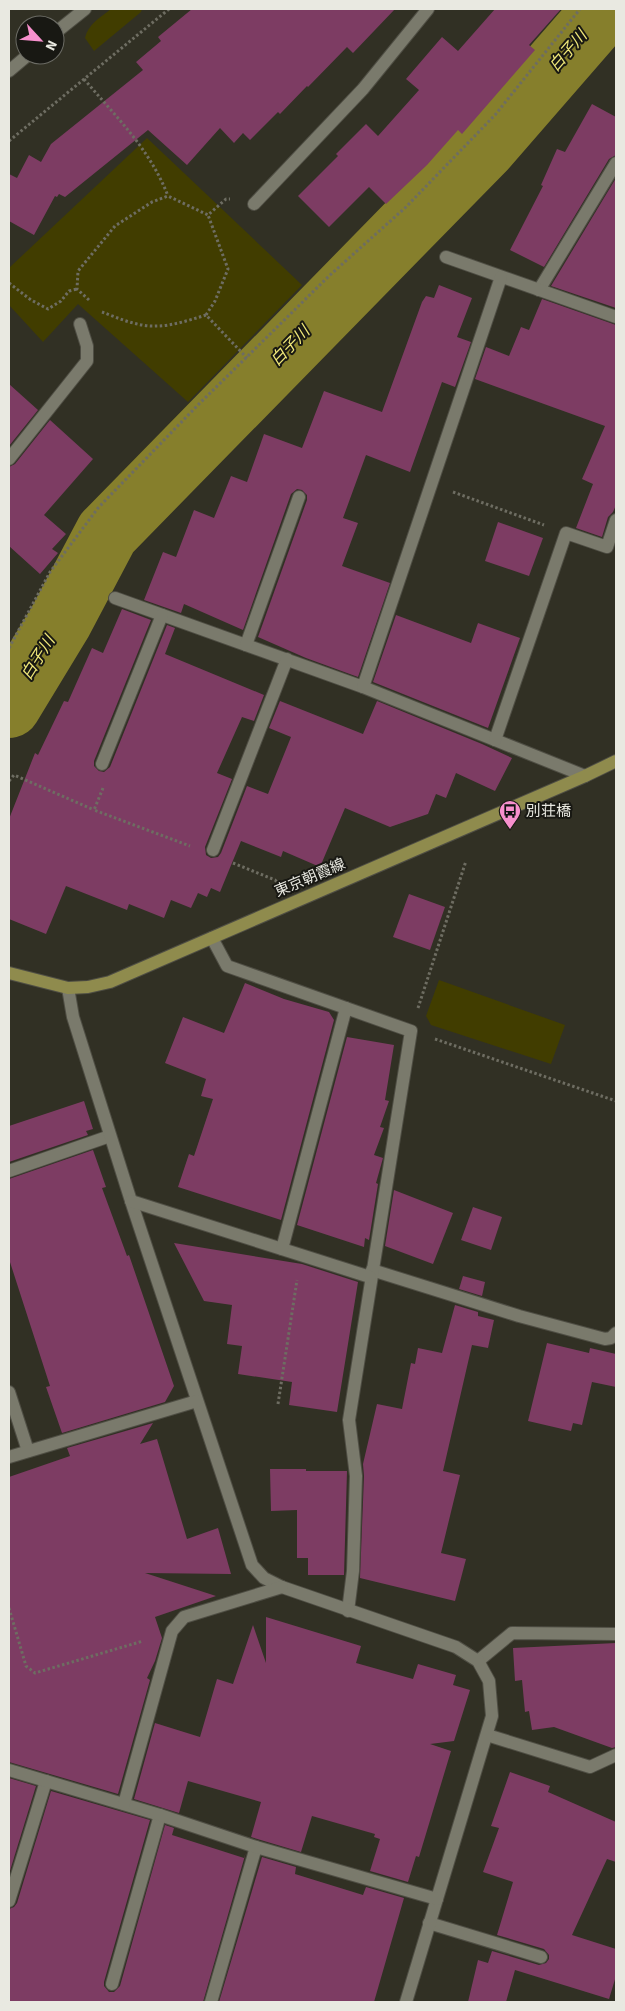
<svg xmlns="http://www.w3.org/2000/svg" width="625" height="2011" viewBox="0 0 625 2011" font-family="'Source Sans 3','Noto Sans JP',sans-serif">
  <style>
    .green { fill: #413d00 }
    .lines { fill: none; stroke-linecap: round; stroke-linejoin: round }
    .river { stroke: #867f2c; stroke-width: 64 }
    .building { fill: #7d3c63 }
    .service-casing { stroke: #4f4e44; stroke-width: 14 }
    .minor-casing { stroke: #4f4e44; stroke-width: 14 }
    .secondary-casing { stroke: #4f4e44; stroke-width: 14 }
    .path { stroke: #6e6d62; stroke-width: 3; stroke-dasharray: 2.5 2.5; stroke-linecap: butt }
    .service { stroke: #7a7a6c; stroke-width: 12 }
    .minor { stroke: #7a7a6c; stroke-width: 12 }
    .secondary { stroke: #8f8b4d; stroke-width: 12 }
    .labels { text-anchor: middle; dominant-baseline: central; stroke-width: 4; stroke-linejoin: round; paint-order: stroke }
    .poi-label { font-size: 15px; fill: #e9e9e1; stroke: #181813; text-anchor: start }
    .street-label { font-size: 15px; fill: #e9e9e1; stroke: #181813 }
    .water-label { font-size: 16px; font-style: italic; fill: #f1e97a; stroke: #181813 }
  </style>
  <rect width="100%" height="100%" fill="#313024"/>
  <g class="green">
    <path d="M111,9H142L141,12L94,51L85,38C88,24 101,17 111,9Z"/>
    <polygon points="147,138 302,285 188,402 78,304 43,342 9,305 9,268"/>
    <polygon points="439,980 565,1025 551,1064 431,1025 426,1016"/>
  </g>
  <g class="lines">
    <polyline class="river" points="9,706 60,622 107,533 485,147 605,9"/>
  </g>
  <g class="building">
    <polygon points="192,9 395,9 353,53 347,47 308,87 307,86 280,114 278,112 250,140 243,133 234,143 220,128 187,165 148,130 65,197 59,194 57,197 55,196 34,235 9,221 9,174 17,178 29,155 41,162 51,144 143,70 136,62 161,41 158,37"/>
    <polygon points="495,9 561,9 529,45 535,50 462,134 458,130 427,165 386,204 369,187 329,227 298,196 338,156 336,154 366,124 378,136 419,90 406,79 442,37 458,51"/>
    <polygon points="592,104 616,117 616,155 609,159 544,267 510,250 543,186 541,185 557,149 565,152"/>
    <polygon points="616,178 616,308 551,286"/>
    <polygon points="439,285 472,298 457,337 471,342 455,387 442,382 410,472 366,455 343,518 358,523 342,566 390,583 358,677 306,658 258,637 307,500 307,495 302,490 297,489 291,494 243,630 184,604 181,613 144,600 163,552 176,557 194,510 214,518 231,476 247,482 264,434 302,448 324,391 382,412 422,302 426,296 434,298"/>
    <polygon points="542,299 616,325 616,505 613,512 608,517 602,537 576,528 593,484 582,479 605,426 475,379 486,347 509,356 521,327 529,330"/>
    <polygon points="9,384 38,410 9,446"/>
    <polygon points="50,420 93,459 44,515 66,534 52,549 58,553 40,574 9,546 9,467 15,464"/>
    <polygon points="498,522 543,538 529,576 485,561"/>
    <polygon points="122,609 151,620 94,761 94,766 99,771 104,772 110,767 167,625 175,628 165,654 264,695 254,721 242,717 217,773 232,779 205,847 206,855 211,858 218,857 221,853 247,786 268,794 291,737 269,728 280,701 363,734 377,701 482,744 512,758 495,791 456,773 446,798 436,794 428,814 390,827 345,808 320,867 283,851 281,857 241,841 220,892 211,888 207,897 198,893 191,908 171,900 164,918 129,904 127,910 66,886 46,934 9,919 9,819 35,753 38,755 64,701 68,702 92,648 103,653"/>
    <polygon points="396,615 471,643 478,623 520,638 488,728 373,682"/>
    <polygon points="409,894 445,907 430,950 393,937"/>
    <polygon points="245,983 284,999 329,1012 334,1020 281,1220 178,1187 189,1154 194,1156 213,1099 201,1096 206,1079 165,1063 183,1017 224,1033"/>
    <polygon points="347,1037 394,1045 385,1100 389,1101 380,1127 384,1128 374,1155 383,1158 376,1183 378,1184 369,1240 365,1238 364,1247 297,1225"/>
    <polygon points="84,1101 93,1129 86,1131 88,1135 9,1162 9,1126"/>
    <polygon points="93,1150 106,1187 102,1188 127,1256 129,1255 174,1386 165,1402 62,1433 46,1387 50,1386 9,1259 9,1179"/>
    <polygon points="394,1190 453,1213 433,1264 385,1246"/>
    <polygon points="473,1207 502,1217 491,1250 461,1240"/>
    <polygon points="174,1243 302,1264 358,1282 337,1412 289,1405 292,1382 238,1374 242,1346 227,1344 232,1305 204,1301"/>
    <polygon points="463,1276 485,1282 482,1296 459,1289"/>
    <polygon points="455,1305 478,1312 478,1316 494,1320 488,1348 472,1345 443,1471 460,1475 441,1553 466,1559 455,1601 360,1578 364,1476 363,1464 377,1404 402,1409 411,1363 415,1364 418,1348 442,1353"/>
    <polygon points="547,1343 589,1353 590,1348 616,1354 616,1387 592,1382 582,1425 573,1423 571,1431 528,1421"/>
    <polygon points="153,1423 140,1444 157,1439 187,1539 218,1528 231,1574 145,1573 216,1596 155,1617 162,1638 155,1661 147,1678 150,1680 118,1794 9,1762 9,1477 70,1456 67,1448"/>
    <polygon points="270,1469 306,1469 306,1471 347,1471 344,1575 308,1575 308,1558 297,1558 297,1510 271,1511"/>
    <polygon points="266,1617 361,1646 356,1663 413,1679 418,1664 456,1675 453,1685 470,1690 454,1741 430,1744 451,1751 419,1857 416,1856 408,1882 370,1871 380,1839 374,1837 375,1834 312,1816 301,1852 251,1837 261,1802 188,1781 179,1813 134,1799 155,1723 200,1737 217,1679 233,1684 253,1625 266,1663"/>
    <polygon points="616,1643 616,1747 612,1748 554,1727 532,1730 529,1711 525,1712 522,1680 515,1681 513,1648"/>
    <polygon points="510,1772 550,1786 548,1792 616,1822 616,1862 607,1859 572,1935 616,1949 616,1976 609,1999 515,1970 506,2002 468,2002 478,1960 488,1963 492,1951 539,1965 546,1963 549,1959 549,1955 544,1949 497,1935 513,1882 483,1872 499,1828 491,1826"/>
    <polygon points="9,1778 36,1786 9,1874"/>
    <polygon points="51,1791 150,1820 104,1982 104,1986 109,1992 114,1992 120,1986 165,1825 174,1828 172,1835 244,1858 246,1852 203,2002 9,2002 9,1909 14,1907 17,1903"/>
    <polygon points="262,1857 296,1867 295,1874 363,1895 366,1887 404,1898 374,2002 219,2002"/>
  </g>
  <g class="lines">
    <g class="service-casing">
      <g id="service">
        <polyline points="539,290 616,163"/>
        <polyline points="115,598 363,687"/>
        <polyline points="246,645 299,497"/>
        <polyline points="102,764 162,615"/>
        <polyline points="213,850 287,659"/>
        <polyline points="9,1171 110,1136"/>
        <polyline points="372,1270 519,1316 605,1339 611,1338 616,1333"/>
        <polyline points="9,1392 28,1451"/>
        <polyline points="478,1661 512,1633 616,1634"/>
        <polyline points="487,1735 590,1767 616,1755"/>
        <polyline points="9,1901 46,1781"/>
        <polyline points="429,1923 541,1957"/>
        <polyline points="112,1984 160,1815"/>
        <polyline points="211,2002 256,1847"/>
      </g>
    </g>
    <g class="minor-casing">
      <g id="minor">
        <polyline points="55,33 85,9"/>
        <polyline points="9,71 28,55"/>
        <polyline points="254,204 363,89 428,9"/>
        <polyline points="446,257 616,317"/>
        <polyline points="501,277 363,687 585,776"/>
        <polyline points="9,459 87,361 87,346 80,324"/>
        <polyline points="495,740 566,533 607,547 616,520"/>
        <polyline points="212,938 227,966 411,1031 349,1420 356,1476 353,1571 348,1611"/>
        <polyline points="68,988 73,1017 131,1201 252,1565 264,1578 282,1587 456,1647 478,1661 489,1681 492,1716 406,2002"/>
        <polyline points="131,1201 370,1277"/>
        <polyline points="282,1249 346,1008"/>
        <polyline points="9,1457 197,1401"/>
        <polyline points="9,1770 160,1815 256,1847 437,1899"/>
        <polyline points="124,1804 172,1631 184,1617 282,1587"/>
      </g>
    </g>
    <g class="secondary-casing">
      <polyline id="secondary" points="9,973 68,988 88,987 110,982 585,776 616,761"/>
    </g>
    <g class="path">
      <path d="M84,79C116,117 150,149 168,196"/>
      <polyline points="9,141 169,9"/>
      <polyline points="9,283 31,300 48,309 61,301 69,291 77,289"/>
      <polyline points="89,300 77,289 78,271 115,226 152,202 168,196 208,215 226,199 230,199"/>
      <path d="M102,312C118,318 138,327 156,326C172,326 190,320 206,315L247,358"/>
      <polyline points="206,315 215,301 228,269 208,215"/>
      <polyline points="453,492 544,525"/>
      <polyline points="9,648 50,572 98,508 198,405 329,276 406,207 495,115 580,9"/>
      <polyline points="9,781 14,775 94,810"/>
      <polyline points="103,788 94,810 190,846"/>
      <polyline points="233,863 275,880 278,883"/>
      <polyline points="418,1008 466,861"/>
      <polyline points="435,1039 616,1101"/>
      <polyline points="278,1404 297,1280"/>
      <polyline points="9,1608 26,1666 35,1673 143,1641"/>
    </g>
    <use href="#service" class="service"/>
    <use href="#minor" class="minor"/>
    <use href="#secondary" class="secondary"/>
  </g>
  <defs>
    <g id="bus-pin" transform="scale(1.125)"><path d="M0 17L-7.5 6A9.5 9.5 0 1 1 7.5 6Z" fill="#f790cd" stroke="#181813"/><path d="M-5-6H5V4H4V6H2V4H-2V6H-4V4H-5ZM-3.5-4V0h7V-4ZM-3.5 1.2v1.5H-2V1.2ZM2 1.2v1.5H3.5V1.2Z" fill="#111"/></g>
  </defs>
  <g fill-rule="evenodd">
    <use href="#bus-pin" x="510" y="811"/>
  </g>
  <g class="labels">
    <g class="poi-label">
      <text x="526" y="811">別荘橋</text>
    </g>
    <g class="street-label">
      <text transform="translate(310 878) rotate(-23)">東京朝霞線</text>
    </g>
    <g class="water-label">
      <text transform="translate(568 51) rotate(-49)">白子川</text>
      <text transform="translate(290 346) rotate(-46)">白子川</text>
      <text transform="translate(38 658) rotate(-58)">白子川</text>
    </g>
  </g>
  <rect width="625" height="2011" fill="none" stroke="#e9e9e1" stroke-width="20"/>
  <g transform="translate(40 40) rotate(116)"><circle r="24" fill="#181813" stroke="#6c6c65"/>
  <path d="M0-4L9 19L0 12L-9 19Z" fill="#f790cd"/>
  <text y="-8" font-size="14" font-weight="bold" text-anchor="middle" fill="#e9e9e1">N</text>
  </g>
</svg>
